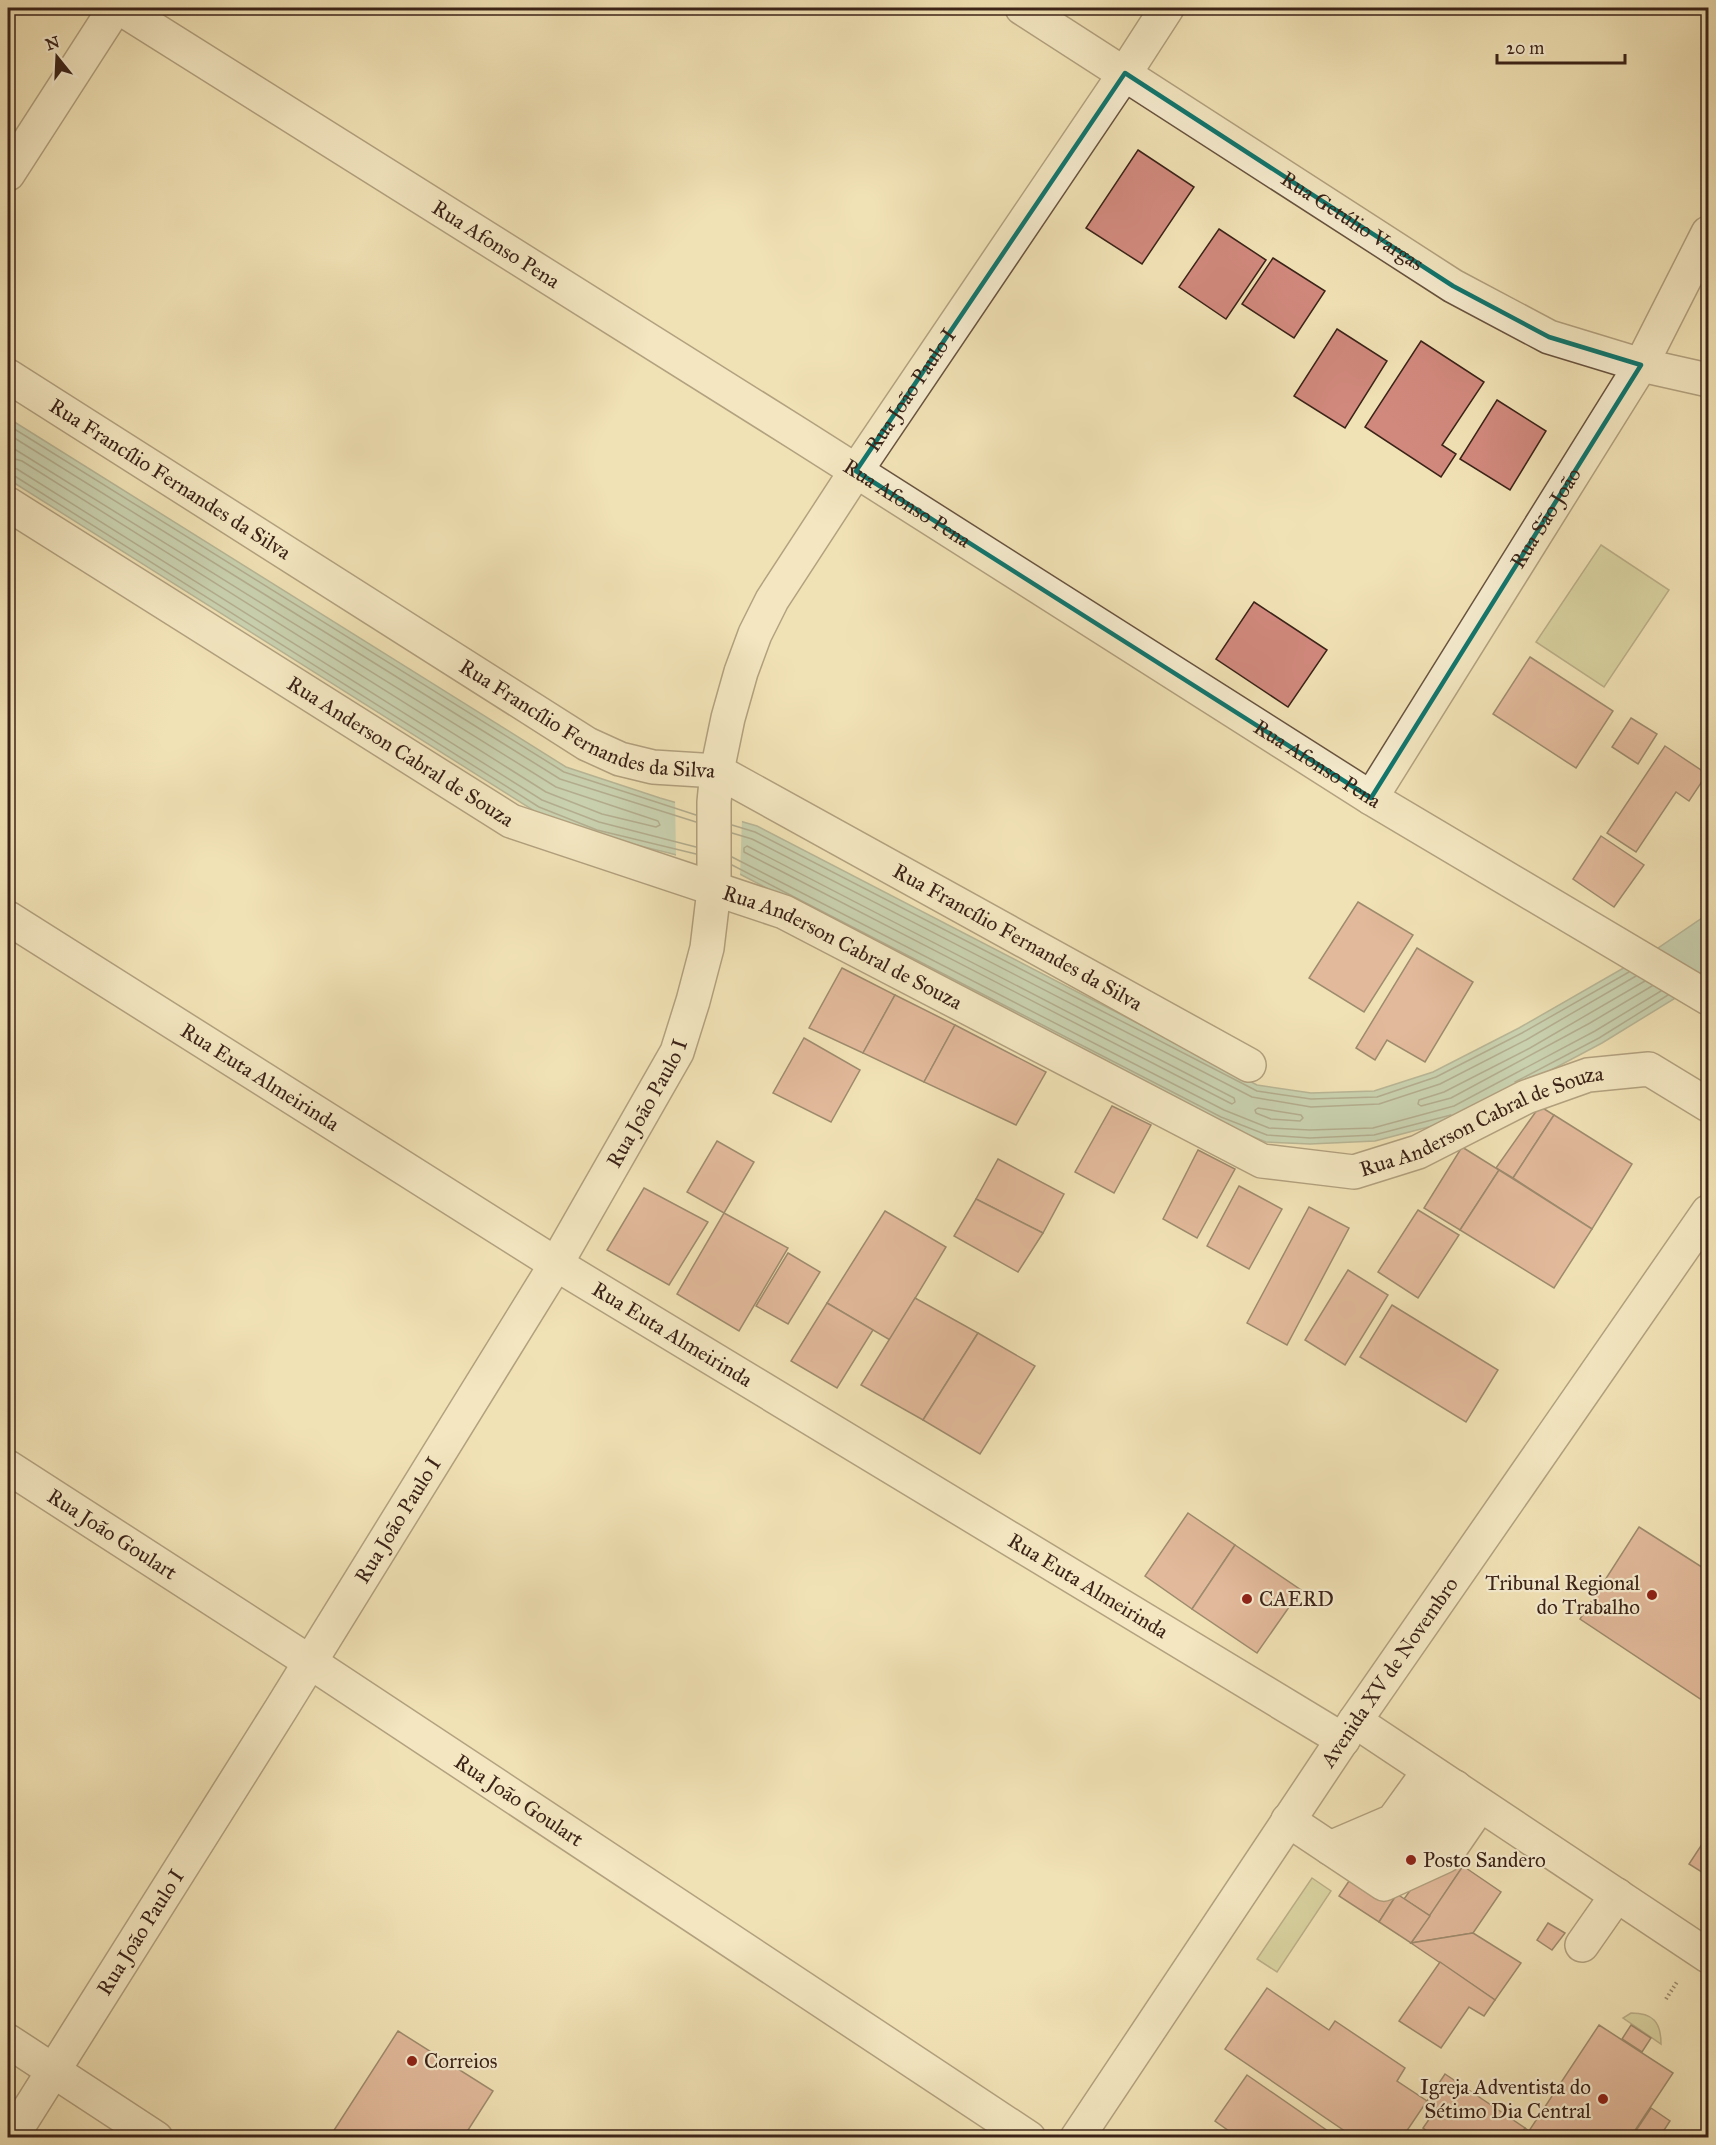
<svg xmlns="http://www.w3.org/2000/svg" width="1716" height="2145" viewBox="0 0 1716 2145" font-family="'IM FELL Great Primer',serif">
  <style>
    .green { fill: #bdc28b; stroke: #7c7252; stroke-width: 1.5 }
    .water { fill: #9bbeac; stroke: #758071; stroke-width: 1.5 }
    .pier { fill: #f1e2b5 }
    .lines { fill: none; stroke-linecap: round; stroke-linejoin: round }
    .shore { stroke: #6b7062; stroke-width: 1.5 }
    .building { fill: #d1897d; stroke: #3b2318; stroke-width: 1.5 }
    .minor-casing { stroke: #68533f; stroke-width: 36 }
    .path { stroke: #3b2318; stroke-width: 4; stroke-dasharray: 1.5 3; stroke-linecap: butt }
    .minor { stroke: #f6eccf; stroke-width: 33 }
    .marked { fill: none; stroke: #0f766e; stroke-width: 4.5; stroke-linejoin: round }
    .poi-dot { fill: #8f2418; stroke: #f6eccf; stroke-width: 2 }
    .labels { text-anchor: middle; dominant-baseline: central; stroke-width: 4.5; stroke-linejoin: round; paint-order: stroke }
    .street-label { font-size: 21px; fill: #3b2318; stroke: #f6eccf }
    .poi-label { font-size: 21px; fill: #3b2318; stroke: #f6eccf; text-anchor: start }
  </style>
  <rect width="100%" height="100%" fill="#f1e2b5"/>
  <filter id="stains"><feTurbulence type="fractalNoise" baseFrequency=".00333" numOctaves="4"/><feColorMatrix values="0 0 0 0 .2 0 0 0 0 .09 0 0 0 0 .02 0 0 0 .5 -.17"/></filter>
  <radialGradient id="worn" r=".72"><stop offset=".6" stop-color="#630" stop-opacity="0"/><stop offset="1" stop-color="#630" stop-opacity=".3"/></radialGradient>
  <g class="green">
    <polygon points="1601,545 1669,590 1604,687 1536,642"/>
    <polygon points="1312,1878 1331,1891 1277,1972 1257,1959"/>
    <path d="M1631,2013C1653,2013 1661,2022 1661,2044L1623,2018Z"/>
  </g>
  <polygon class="water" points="8,418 566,767 660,798 757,826 1257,1085 1311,1093 1374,1091 1433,1072 1519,1028 1655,950 1708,914 1708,978 1602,1043 1459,1119 1375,1141 1310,1144 1266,1142 1219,1123 734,871 669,853 595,835 536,812 8,479"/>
  <polygon class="pier" points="675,799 742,818 740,878 733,874 676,858"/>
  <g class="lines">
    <g class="shore">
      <polyline points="8,425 564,772 696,815"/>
      <polyline points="8,434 560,779 696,822"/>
      <polyline points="8,445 556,787 658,821 660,825 656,827 602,814 546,792 22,461 8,457"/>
      <polyline points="8,466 17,469 542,800 599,822 696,847"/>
      <polyline points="8,474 13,475 539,807 597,830 696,854"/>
      <polyline points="732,825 755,832 1257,1091 1311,1099 1377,1097 1436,1077 1522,1033 1629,972"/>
      <polyline points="732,833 752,839 1252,1097 1311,1107 1379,1104 1440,1084 1526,1040 1636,976"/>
      <polygon points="747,846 1234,1098 1235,1102 1232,1104 1228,1102 775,868 744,852 744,848"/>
      <polyline points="732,857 1224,1110 1269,1128 1310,1130 1373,1128 1454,1106 1595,1031 1661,991"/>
      <polyline points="732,865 1221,1117 1267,1135 1310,1138 1374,1135 1451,1115"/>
      <polyline points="1645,981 1530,1048 1444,1092 1419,1100 1418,1104 1421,1106 1451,1098 1590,1023 1652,986"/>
      <polyline points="1515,1082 1599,1038 1668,995"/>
      <polygon points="1258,1108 1301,1115 1303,1118 1300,1121 1271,1119 1256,1113 1255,1110"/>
    </g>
  </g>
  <g class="building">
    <polygon points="1138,150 1194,187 1142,264 1086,228"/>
    <polygon points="1219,229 1266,260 1226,319 1179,287"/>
    <polygon points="1273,258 1325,291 1294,338 1242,304"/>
    <polygon points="1337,329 1387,361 1345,428 1294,396"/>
    <polygon points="1421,341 1484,382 1442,445 1456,454 1441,477 1365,427"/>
    <polygon points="1497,400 1546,431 1510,490 1460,459"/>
    <polygon points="1254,602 1327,650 1288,707 1216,659"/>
    <polygon points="1530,657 1613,711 1576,768 1493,714"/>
    <polygon points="1631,718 1657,734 1638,764 1612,747"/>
    <polygon points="1665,746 1707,774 1689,801 1676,792 1636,852 1607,833"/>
    <polygon points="1601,836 1644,865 1614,907 1573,879"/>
    <polygon points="1358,902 1413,935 1364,1012 1309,978"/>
    <polygon points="1417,948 1473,982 1425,1062 1387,1040 1375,1060 1356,1048"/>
    <polygon points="842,968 895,995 863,1053 809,1028"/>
    <polygon points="895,995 955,1025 924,1082 863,1053"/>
    <polygon points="955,1025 1046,1072 1016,1125 924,1082"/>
    <polygon points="804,1038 860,1070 831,1122 773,1093"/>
    <polygon points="1112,1106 1151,1125 1114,1193 1075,1172"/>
    <polygon points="1541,1107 1554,1115 1513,1178 1496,1168 1537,1110"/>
    <polygon points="1554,1115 1632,1164 1592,1229 1513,1178"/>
    <polygon points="717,1141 754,1162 724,1213 687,1192"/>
    <polygon points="1462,1147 1499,1170 1460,1230 1424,1208"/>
    <polygon points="1198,1150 1235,1169 1197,1238 1163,1219"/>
    <polygon points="998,1159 1064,1194 1043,1233 976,1199"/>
    <polygon points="1499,1170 1592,1229 1554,1288 1460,1230"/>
    <polygon points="1239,1186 1282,1209 1249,1269 1207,1246"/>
    <polygon points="644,1188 708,1222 669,1285 607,1250"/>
    <polygon points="976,1199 1043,1233 1018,1272 954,1236"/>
    <polygon points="1309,1207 1349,1228 1287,1345 1247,1323"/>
    <polygon points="1418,1210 1459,1235 1418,1298 1378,1272"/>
    <polygon points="885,1211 946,1247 890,1340 827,1303"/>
    <polygon points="724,1213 788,1248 739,1331 677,1294"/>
    <polygon points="788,1253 820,1272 788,1324 756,1306"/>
    <polygon points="1348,1270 1388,1295 1345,1365 1305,1340"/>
    <polygon points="915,1298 978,1333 923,1420 861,1385"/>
    <polygon points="827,1303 873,1330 837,1388 791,1361"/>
    <polygon points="1392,1305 1498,1370 1466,1422 1360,1357"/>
    <polygon points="978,1333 1035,1366 980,1454 923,1420"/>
    <polygon points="1188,1513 1235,1545 1192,1609 1145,1576"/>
    <polygon points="1639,1527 1708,1571 1708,1704 1580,1619"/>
    <polygon points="1235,1545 1301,1590 1257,1653 1192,1609"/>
    <polygon points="1386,1815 1463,1866 1430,1916 1404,1899 1412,1888"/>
    <polygon points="1708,1835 1708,1876 1689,1864"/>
    <polygon points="1463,1866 1501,1892 1473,1933 1411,1943"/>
    <polygon points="1357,1869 1397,1894 1379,1922 1339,1896"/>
    <polygon points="1397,1894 1430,1916 1411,1943 1379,1922"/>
    <polygon points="1548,1923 1565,1933 1552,1950 1537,1940"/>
    <polygon points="1473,1933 1521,1963 1495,2000 1411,1943"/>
    <polygon points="1440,1962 1495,2000 1484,2016 1469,2007 1441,2048 1399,2021"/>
    <polygon points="1267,1988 1329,2030 1335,2021 1405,2068 1397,2081 1427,2101 1402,2138 1355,2138 1225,2049"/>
    <polygon points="1599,2025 1673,2073 1630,2138 1518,2138 1525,2128 1529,2131"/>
    <polygon points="1631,2025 1651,2038 1642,2052 1622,2039"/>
    <polygon points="398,2031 493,2091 463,2138 329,2138"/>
    <polygon points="1445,2074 1525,2128 1518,2138 1437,2138 1423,2128 1437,2108 1427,2101"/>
    <polygon points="1247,2075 1338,2138 1239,2138 1215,2121"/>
    <polygon points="1651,2108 1670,2121 1659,2138 1631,2138"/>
  </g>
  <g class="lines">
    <g class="minor-casing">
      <g id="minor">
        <path id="s1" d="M120,8L798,434L1371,798L1708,998"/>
        <path id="s2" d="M1022,8L1453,286L1549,337L1641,365L1708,380"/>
        <polyline points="8,174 115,8"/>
        <path id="s3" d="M8,376L587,744L620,759L653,767L717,771L1249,1065"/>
        <path id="s4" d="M8,504L511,821L784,912L1262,1161L1354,1172L1418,1152L1526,1097L1588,1075L1649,1069L1708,1105"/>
        <path id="s5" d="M1371,798L1641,365L1708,233"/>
        <path id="s6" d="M8,918L556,1264L1343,1740"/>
        <path id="s7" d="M8,1467L310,1662L1029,2138"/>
        <polyline points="1355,1721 1708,1956"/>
        <polyline points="1288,1820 1384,1884 1445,1856 1480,1805"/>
        <polyline points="1330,1848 1393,1821 1429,1771"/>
        <polyline points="1359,1866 1418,1839 1455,1787"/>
        <polyline points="1582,1945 1617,1895"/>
        <polyline points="8,2041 156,2138"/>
        <path id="s8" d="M11,2138L281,1709L556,1264L677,1052L693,1001L707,948L714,890V802L717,771L728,718L741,672L755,634L772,600L856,471L1125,73L1167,8"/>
        <path id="s9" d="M1077,2138L1355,1721L1708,1212"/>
      </g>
    </g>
    <polyline class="path" points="1666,1999 1677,1982"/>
    <use href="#minor" class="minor"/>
  </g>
  <path d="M0 0H1716V2145H0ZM1125,73L1453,286L1549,337L1641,365L1371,798L856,471Z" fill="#f1e2b5" fill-opacity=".55" fill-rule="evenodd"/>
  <path class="marked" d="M1125,73L1453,286L1549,337L1641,365L1371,798L856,471Z"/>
  <g class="poi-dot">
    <circle cx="1652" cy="1595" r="6"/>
    <circle cx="1247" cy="1599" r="6"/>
    <circle cx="1411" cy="1860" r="6"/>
    <circle cx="412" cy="2061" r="6"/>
    <circle cx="1603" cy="2099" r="6"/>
  </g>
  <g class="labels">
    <g class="street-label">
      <text stroke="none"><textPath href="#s2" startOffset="393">Rua Getúlio Vargas</textPath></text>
      <text stroke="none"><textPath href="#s1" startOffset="444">Rua Afonso Pena</textPath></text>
      <text stroke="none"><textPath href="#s8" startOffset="1992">Rua João Paulo I</textPath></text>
      <text stroke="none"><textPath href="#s3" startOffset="192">Rua Francílio Fernandes da Silva</textPath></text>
      <text stroke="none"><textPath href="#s1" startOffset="930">Rua Afonso Pena</textPath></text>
      <text stroke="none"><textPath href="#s5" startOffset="330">Rua São João</textPath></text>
      <text stroke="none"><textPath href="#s3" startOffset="678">Rua Francílio Fernandes da Silva</textPath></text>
      <text stroke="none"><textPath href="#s4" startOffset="464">Rua Anderson Cabral de Souza</textPath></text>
      <text stroke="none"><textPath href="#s1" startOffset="1416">Rua Afonso Pena</textPath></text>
      <text stroke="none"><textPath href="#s3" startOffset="1164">Rua Francílio Fernandes da Silva</textPath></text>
      <text stroke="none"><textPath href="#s4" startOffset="950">Rua Anderson Cabral de Souza</textPath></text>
      <text stroke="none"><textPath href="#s6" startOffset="298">Rua Euta Almeirinda</textPath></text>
      <text stroke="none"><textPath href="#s8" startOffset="1215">Rua João Paulo I</textPath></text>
      <text stroke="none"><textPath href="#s4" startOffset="1652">Rua Anderson Cabral de Souza</textPath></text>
      <text stroke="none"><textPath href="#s6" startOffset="784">Rua Euta Almeirinda</textPath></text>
      <text stroke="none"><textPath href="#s8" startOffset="729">Rua João Paulo I</textPath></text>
      <text stroke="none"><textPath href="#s7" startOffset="124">Rua João Goulart</textPath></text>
      <text stroke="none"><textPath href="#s6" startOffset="1270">Rua Euta Almeirinda</textPath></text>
      <text stroke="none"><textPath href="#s9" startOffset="561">Avenida XV de Novembro</textPath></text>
      <text stroke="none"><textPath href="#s7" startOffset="610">Rua João Goulart</textPath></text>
      <text stroke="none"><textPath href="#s8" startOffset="243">Rua João Paulo I</textPath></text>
    </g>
    <g class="poi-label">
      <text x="1640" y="1583" text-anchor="end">Tribunal Regional<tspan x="1640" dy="24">do Trabalho</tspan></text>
      <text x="1259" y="1599">CAERD</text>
      <text x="1423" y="1860">Posto Sandero</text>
      <text x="424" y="2061">Correios</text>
      <text x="1591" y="2087" text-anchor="end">Igreja Adventista do<tspan x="1591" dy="24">Sétimo Dia Central</tspan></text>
    </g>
  </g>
  <rect width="1716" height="2145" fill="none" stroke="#f1e2b5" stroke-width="30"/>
  <rect x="9" y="9" width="1698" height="2127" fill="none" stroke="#3b2318" stroke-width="3"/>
  <rect x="15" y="15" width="1686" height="2115" fill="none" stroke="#3b2318" stroke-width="1.5"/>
  <g transform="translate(57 57) rotate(342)" stroke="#f6eccf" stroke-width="4.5" paint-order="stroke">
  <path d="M0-4.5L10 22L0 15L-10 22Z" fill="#3b2318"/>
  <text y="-9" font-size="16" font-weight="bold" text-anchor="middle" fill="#3b2318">N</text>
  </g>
  <path d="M1497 54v9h128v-9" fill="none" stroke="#3b2318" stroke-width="3"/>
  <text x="1506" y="54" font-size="18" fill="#3b2318" stroke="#f6eccf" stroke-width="4.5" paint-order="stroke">20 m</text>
  <rect width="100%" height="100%" filter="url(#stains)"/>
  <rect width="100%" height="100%" fill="url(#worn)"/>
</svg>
